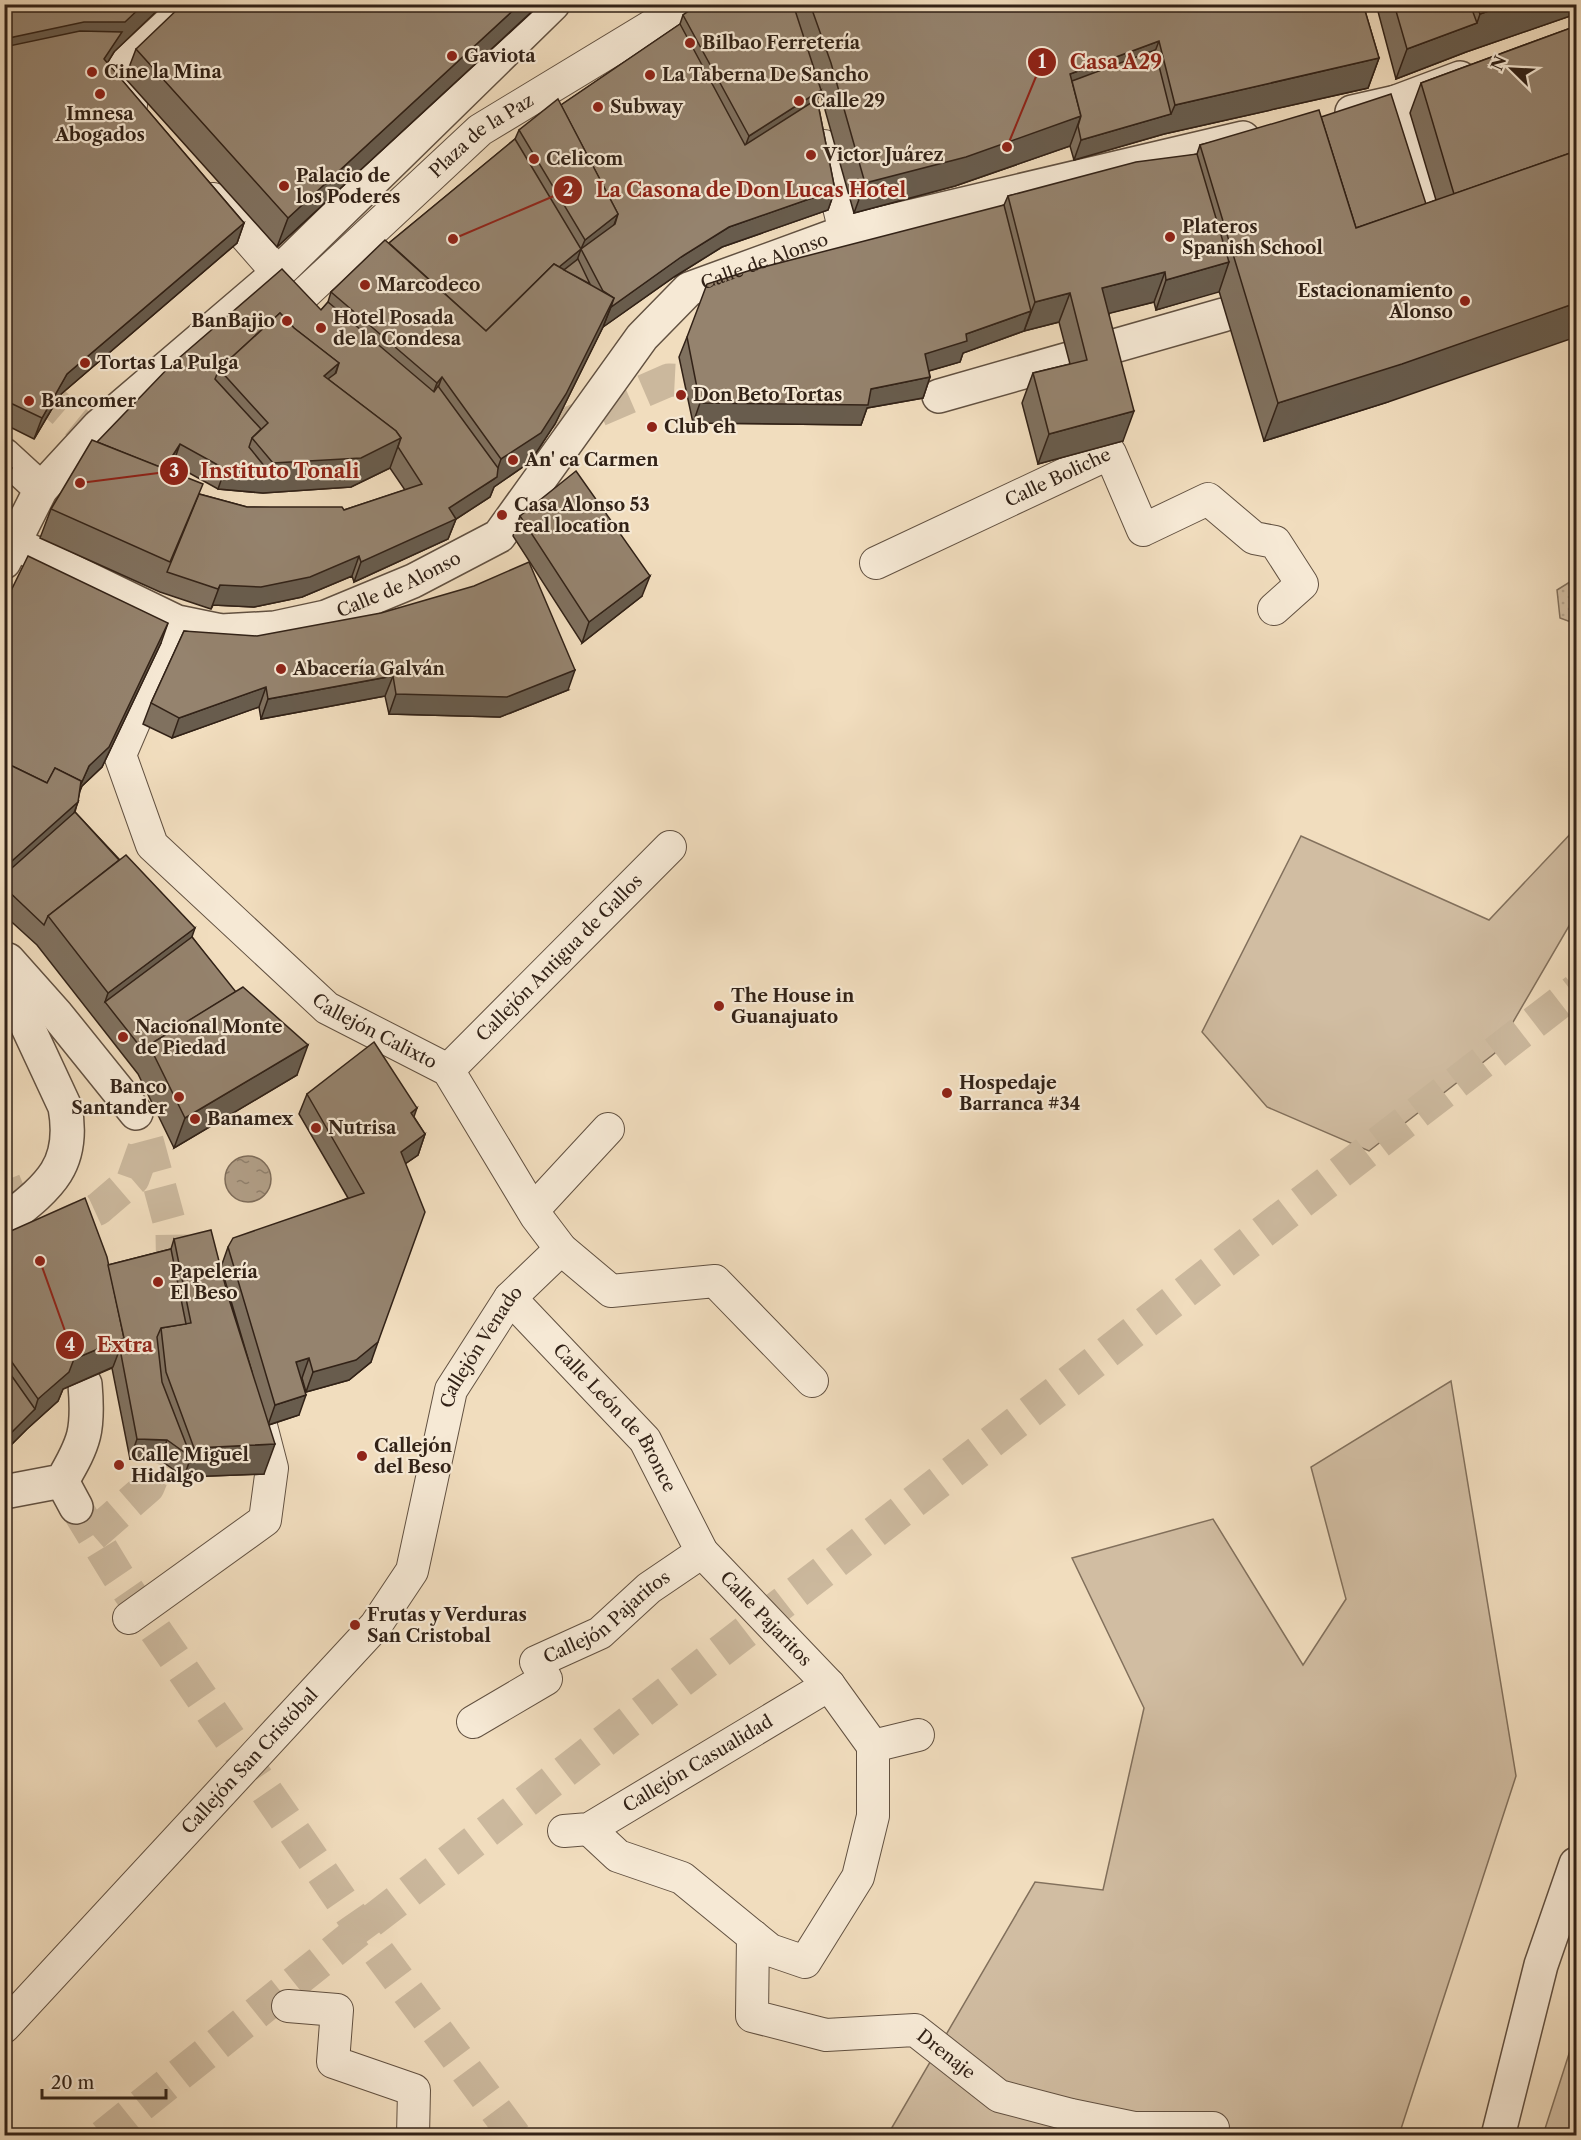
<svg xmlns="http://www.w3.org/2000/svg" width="1581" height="2140" viewBox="0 0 1581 2140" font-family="'Libre Caslon Text',serif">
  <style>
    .grass { fill: #d1bda2; stroke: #82705c; stroke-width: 1.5 }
    .park { fill: url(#park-dots); stroke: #82705c; stroke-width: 1.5 }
    .water { fill: url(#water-ripples); stroke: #7e6c59; stroke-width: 1.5 }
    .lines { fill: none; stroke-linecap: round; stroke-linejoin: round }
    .minor-tunnel { stroke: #cbb89d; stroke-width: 33; stroke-dasharray: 33 16; stroke-linecap: butt }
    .pedestrian-casing { stroke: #625141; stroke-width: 34 }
    .minor-casing { stroke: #625141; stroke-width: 36 }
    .tertiary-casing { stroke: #625141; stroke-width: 36 }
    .pedestrian { stroke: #f6e9d5; stroke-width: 32 }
    .minor { stroke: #f6e9d5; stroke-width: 33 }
    .tertiary { stroke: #f6e9d5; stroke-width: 33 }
    .wall { fill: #80715f; stroke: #322217; stroke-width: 1.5; fill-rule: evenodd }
    .shaded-wall { fill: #685c4d; stroke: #322217; stroke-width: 1.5 }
    .building { fill: #95836e; stroke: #322217; stroke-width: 1.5 }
    .poi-dot { fill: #8f2418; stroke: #f6e9d5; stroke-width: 2 }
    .labels { text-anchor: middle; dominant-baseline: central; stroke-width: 4.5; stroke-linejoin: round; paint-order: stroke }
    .poi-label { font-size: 18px; font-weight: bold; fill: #322217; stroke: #f6e9d5; text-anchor: start }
    .street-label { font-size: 18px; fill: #322217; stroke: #f6e9d5 }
    .leader { fill: none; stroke: #8f2418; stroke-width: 2 }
    .callout-dot { fill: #8f2418; stroke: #f6e9d5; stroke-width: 2 }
    .mark-label { font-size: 18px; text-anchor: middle; font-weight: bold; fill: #fff }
    .callout-label { font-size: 20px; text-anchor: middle; font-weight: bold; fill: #8f2418; stroke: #f6e9d5; stroke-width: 4.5; stroke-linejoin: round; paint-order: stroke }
  </style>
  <defs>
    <pattern id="park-dots" width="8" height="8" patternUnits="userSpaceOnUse" patternTransform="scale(1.5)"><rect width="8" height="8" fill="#d1bda2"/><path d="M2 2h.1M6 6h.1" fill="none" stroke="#b4a28b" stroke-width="1.8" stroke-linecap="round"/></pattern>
    <pattern id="water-ripples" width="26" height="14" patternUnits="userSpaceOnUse" patternTransform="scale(1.5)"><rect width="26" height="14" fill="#b09d85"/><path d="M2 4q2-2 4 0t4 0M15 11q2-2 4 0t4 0" fill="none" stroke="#90806c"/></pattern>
  </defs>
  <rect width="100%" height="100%" fill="#f1ddbe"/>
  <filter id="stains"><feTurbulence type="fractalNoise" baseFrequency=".00333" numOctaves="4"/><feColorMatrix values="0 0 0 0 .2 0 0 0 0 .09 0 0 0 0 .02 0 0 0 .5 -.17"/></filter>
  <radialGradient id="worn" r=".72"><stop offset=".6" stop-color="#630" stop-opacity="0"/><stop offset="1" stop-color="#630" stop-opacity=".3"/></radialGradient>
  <g class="grass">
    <polygon points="1576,828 1576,914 1495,1053 1369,1151 1267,1107 1202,1032 1301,836 1489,920"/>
    <polygon points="1451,1381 1516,1776 1399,2135 887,2136 1035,1882 1103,1890 1144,1708 1072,1558 1213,1519 1303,1665 1346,1599 1311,1467"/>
    <polygon points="1576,2032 1576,2135 1543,2135"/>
  </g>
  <polygon class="park" points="1576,578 1576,624 1560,618 1557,590"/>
  <circle class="water" cx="248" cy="1179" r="23"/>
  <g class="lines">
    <g class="minor-tunnel">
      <path d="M4,355C38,390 73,423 114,450"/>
      <polyline points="509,449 669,380 728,383"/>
      <polyline points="147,1140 172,1232 173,1291"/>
      <polyline points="4,1181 27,1237"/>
      <polyline points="50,1231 98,1209 133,1179 147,1140 145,1137"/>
      <polyline points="76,1507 118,1576 361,1929 515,2136"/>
      <polyline points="93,1535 148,1487 177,1418"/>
      <polyline points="103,2136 361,1929 1576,990"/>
    </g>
    <g class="pedestrian-casing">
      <g id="pedestrian">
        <polyline points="131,105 109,79 190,4"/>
        <polyline points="824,146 845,232"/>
        <polyline points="213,199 278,273"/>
        <path id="s1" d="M300,298L480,130L688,4"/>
        <path id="s2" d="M876,563L1110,453L1143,530L1208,499L1254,538L1275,542L1302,584L1274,609"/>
        <path id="s3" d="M177,622L120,755L152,845L327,1008L448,1070L536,1216L561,1249L611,1291L715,1281L812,1381"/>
        <path id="s4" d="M448,1070L670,847"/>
        <polyline points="533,1210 608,1129"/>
        <path id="s5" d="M510,1298L645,1440L702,1552L829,1685L873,1746V1816L858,1877L805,1962L770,1950L682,1878L618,1856L589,1829"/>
        <polyline points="129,1618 265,1520 272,1468 259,1418"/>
        <path id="s6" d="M473,1722L546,1679L536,1662L600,1633L649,1588L702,1552"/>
        <polyline points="873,1746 918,1735"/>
        <path id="s7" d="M564,1831L589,1829L829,1685"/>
        <path id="s8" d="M753,1936L752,2016L826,2035L915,2030L999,2096L1071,2115L1134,2128H1213"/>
        <polyline points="288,2006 337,2010 333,2062 414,2090 413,2136"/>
        <path id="s9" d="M4,2027L376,1625L412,1571L451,1390L510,1298L561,1249"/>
      </g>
    </g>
    <g class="minor-casing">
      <g id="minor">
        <polyline points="1396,102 1422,198"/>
        <polyline points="1352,112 1396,102 1460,78"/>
        <polyline points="939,396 1223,315"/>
        <polyline points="4,455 41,489"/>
        <path id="s10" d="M14,543L177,622L221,631L275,628L326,617L413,581L499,536L642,337L689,289L845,232L1243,138"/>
        <polyline points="4,562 41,489 99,426 278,273 553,4"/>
        <polyline points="8,960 57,1015 136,1113"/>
        <path d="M4,976L65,1107C76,1167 48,1187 4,1222"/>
        <polyline points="62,1481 76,1507"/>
        <path d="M4,1492L62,1481C85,1442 89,1430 85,1384"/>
      </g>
    </g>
    <g class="tertiary-casing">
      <polyline id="tertiary" points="1498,2136 1541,1965 1576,1864"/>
    </g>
    <use href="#pedestrian" class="pedestrian"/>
    <use href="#minor" class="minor"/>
    <use href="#tertiary" class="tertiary"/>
  </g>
  <g class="wall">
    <polygon points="4,4 114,52 107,63 244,223 237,243 60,395 34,439 4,424"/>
    <path d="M699,4H1363L1379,58L1368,88L1164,134L1074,160L1070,146L955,186L854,213L820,92L817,99L835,190L828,210L722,247L674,277L603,327L555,424L530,462L494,487L490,497L456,519L448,539L354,582L352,576L302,597L254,607L213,605L211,609L160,592L40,538L51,509L97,442L321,310L328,302L331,292L389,243L515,139L519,130L561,105L680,24L683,15ZM173,464L218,489L263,493L351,487L390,468L405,490L344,510L247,507L199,494L169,471Z"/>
    <polygon points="1376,4 1576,4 1576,14 1466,52 1396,79"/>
    <polygon points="531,13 277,247 125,78 136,49"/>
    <polygon points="1576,26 1388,402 1264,441 1219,291 1156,310 1154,302 1109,313 1123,441 1038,464 1022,403 1033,373 1070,364 1059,322 1024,331 963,353 960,362 929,371 930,377 923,398 867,408 861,425 693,423 679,357 687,337 1004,205 1008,196 1197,154 1200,145 1321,117 1426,204 1436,200 1410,113 1421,83"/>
    <polygon points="520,516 642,596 582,643 513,536"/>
    <polygon points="4,605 161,643 102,767 82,786 80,791 75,812 192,937 297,1075 174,1148 138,1074 37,945 4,915"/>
    <polygon points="184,631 568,690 500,717 389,714 385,696 261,719 259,707 172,738 143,724 151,703"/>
    <polygon points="307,1094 414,1117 425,1134 418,1155 405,1164 371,1362 349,1380 306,1392 302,1378 301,1378 299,1415 269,1425 264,1474 184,1477 160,1460 130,1459 112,1368 63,1389 58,1401 27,1429 4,1452 4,1234 108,1265 171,1249 174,1239 228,1296 252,1372 221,1267 228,1247 348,1198 299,1114"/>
  </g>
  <g class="shaded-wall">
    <polygon points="144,4 164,4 114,52 97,80 4,66 4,39"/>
    <polygon points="520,4 540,4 277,247 288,218"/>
    <polygon points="1508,4 1576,4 1576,14 1466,52 1396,79 1407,49 1477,23 1480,14"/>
    <polygon points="1159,41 1148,70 1071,99 1070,74"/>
    <polygon points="1379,58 1368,88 1164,134 1074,160 1081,140 1171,114 1175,105"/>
    <polygon points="821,90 810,120 738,166 749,136"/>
    <polygon points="1081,116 1070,146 955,186 854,213 865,183"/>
    <polygon points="835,190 828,210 722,247 674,277 603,327 611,307 681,257 729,227"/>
    <polygon points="618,214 607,244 581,249 585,240"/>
    <polygon points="244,223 237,243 60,395 34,439 42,418 67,374"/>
    <polygon points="581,249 574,269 551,273"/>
    <polygon points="1229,262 1219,292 1156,310 1166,280"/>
    <polygon points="1165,272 1154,302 1091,318 1102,288"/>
    <polygon points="1070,293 1059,322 1024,331 1035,302"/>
    <polygon points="614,298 603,327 555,424 530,462 494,487 490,497 456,519 448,539 354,582 361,562 494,479 501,459"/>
    <polygon points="1576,303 1576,337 1388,402 1264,441 1278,403"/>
    <polygon points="1031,311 1024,331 963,353 960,362 918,374 925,354 966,334"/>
    <polygon points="339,363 329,391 324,376"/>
    <polygon points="442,377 431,407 426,412 437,383"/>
    <polygon points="930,377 923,398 867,408 861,425 693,423 700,403 871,389"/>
    <polygon points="1134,411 1123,441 1038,464 1049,434"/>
    <polygon points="401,438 390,468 351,487 263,493 218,489 225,469 270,473 273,463"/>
    <polygon points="180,444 173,464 152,498 159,478"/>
    <polygon points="359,556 352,576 302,597 254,607 213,605 211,609 220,585"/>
    <polygon points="650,576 642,596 582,643 589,622"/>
    <polygon points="168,623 161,643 102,767 82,786 72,807 78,802 67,832 4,887 4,868 78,790 89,766"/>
    <polygon points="575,670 568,690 500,717 389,714 396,694"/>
    <polygon points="393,676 385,696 261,719 268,699"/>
    <polygon points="266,687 259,707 172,738 179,718"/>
    <polygon points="195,928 185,957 105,1002 108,993"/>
    <polygon points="308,1045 297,1075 174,1148 185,1118"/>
    <polygon points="417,1108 410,1128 411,1113"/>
    <polygon points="425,1134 418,1155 393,1172 401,1152"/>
    <polygon points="124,1338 113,1367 63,1389 58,1401 27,1429 4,1452 4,1434 35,1409 38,1399 74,1359"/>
    <polygon points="378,1342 371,1362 349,1380 306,1392 313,1372"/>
    <polygon points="309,1358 302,1378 289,1382 296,1362"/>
    <polygon points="306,1395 299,1415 268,1425 275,1405"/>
    <polygon points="137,1439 167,1440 160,1460 130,1459"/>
    <polygon points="275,1444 264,1474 184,1477 194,1448"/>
  </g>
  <g class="building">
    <polygon points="4,4 144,4 125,22 84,22 4,39"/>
    <polygon points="183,4 520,4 288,218 136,49"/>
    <polygon points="699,4 793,4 821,90 749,136 683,15"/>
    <polygon points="810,4 1363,4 1379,58 1175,105 1159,41 1070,74 1081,116 966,157 865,183 831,63"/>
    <polygon points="1394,4 1470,4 1477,23 1407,49"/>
    <polygon points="1476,4 1508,4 1480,14"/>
    <polygon points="680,24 745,145 817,99 835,190 729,227 681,257 611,307 614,298 603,291 581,249 615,224 618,214 561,105"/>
    <polygon points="1576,26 1576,151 1454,194 1421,83"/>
    <polygon points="80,31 122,32 104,59 244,223 67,374 42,418 4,400 4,47"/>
    <polygon points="1155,50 1171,114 1081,140 1078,126 1081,116 1072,81"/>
    <polygon points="1391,94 1426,204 1356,228 1321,117"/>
    <polygon points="558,99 618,214 585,240 519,130"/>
    <polygon points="1319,110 1356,228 1576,151 1576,303 1402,364 1278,403 1200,145"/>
    <polygon points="515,139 581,249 559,267 554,264 486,331 389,243"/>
    <polygon points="1197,154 1229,262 1166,280 1165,272 1102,288 1134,411 1049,434 1033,373 1087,360 1070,293 1035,302 1008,196 1136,162"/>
    <polygon points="1004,205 1031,311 966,334 967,341 925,354 930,377 871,389 868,405 700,403 687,337 707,284 748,271"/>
    <polygon points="385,240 486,331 554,264 614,298 566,394 541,433 501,459 442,377 437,383 331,292"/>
    <polygon points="578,259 590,284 564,270"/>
    <polygon points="282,269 321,310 328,302 434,392 438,386 498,468 497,477 449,508 456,519 361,562 359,556 310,577 261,587 220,585 218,589 167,572 199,494 247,507 342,507 344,510 422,484 398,447 401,438 396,431 328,379 336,373 339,363 294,328 280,313 219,369 215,379 261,429 252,438 249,447 270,473 225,469 180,444 164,469 97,442 172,364"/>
    <polygon points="280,313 294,328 339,363 324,376 396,431 401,438 361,458 273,463 252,438 268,423 219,369"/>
    <polygon points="92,440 203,484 170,562 51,509"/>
    <polygon points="4,462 12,468 4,484"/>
    <polygon points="576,471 650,576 589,622 520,516"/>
    <polygon points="28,556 168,623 109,747 89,766 81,784 81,781 55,768 47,783 4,762 4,605"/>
    <polygon points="529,562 575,670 507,697 396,694 393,676 268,699 266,687 179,718 151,703 184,631 257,636 381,613 474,586"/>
    <polygon points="4,762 47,783 55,768 81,781 78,802 4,868"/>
    <polygon points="75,812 119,860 48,916 44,925 4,887 4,875"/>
    <polygon points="126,855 195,928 108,993 48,916"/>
    <polygon points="192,937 236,992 149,1045 146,1054 105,1002"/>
    <polygon points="243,987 308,1045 185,1118 149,1045"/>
    <polygon points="374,1042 417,1108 411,1113 425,1134 401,1152 425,1212 378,1342 356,1360 313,1372 309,1358 296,1362 306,1395 275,1405 228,1247 233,1238 364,1193 307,1094"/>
    <polygon points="85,1198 107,1257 124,1338 74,1359 69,1372 38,1399 4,1351 4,1234"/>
    <polygon points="211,1230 228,1296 275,1444 194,1448 166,1372 161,1328 191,1323 174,1239"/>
    <polygon points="171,1249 186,1324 161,1328 157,1337 162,1382 191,1457 167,1440 137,1439 120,1349 124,1338 108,1265"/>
    <polygon points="4,1365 35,1409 12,1432 4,1434"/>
    <polygon points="1576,2126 1576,2136 1560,2136 1567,2130"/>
  </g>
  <g class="poi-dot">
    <circle cx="690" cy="43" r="6"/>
    <circle cx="452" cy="56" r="6"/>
    <circle cx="92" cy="72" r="6"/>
    <circle cx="650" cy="75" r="6"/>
    <circle cx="100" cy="94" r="6"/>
    <circle cx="799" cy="101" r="6"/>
    <circle cx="598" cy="107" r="6"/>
    <circle cx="811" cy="155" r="6"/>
    <circle cx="534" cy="159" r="6"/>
    <circle cx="284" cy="186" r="6"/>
    <circle cx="1170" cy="237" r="6"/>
    <circle cx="365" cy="285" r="6"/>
    <circle cx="1465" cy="301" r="6"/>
    <circle cx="287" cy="321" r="6"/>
    <circle cx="321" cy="328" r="6"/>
    <circle cx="85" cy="363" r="6"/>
    <circle cx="681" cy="395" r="6"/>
    <circle cx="29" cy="401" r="6"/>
    <circle cx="652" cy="427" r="6"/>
    <circle cx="513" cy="460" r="6"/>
    <circle cx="502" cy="515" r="6"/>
    <circle cx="281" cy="669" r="6"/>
    <circle cx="719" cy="1006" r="6"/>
    <circle cx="123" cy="1037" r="6"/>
    <circle cx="947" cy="1093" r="6"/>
    <circle cx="179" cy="1097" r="6"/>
    <circle cx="195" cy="1119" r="6"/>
    <circle cx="316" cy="1128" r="6"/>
    <circle cx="158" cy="1282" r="6"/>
    <circle cx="362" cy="1456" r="6"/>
    <circle cx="119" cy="1465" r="6"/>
    <circle cx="355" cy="1625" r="6"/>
  </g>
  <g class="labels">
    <g class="poi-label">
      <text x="702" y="43">Bilbao Ferretería</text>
      <text x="464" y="56">Gaviota</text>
      <text x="104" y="72">Cine la Mina</text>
      <text x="662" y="75">La Taberna De Sancho</text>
      <text x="811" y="101">Calle 29</text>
      <text x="610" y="107">Subway</text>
      <text x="100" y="114" text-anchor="middle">Imnesa<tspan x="100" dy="21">Abogados</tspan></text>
      <text x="823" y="155">Victor Juárez</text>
      <text x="546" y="159">Celicom</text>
      <text x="296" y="176">Palacio de<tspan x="296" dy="21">los Poderes</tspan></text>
      <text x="1182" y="227">Plateros<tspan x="1182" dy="21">Spanish School</tspan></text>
      <text x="377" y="285">Marcodeco</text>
      <text x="1453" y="291" text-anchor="end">Estacionamiento<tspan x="1453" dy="21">Alonso</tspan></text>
      <text x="333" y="318">Hotel Posada<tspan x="333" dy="21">de la Condesa</tspan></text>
      <text x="275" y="321" text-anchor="end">BanBajio</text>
      <text x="97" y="363">Tortas La Pulga</text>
      <text x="693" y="395">Don Beto Tortas</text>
      <text x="41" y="401">Bancomer</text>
      <text x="664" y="427">Club eh</text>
      <text x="525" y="460">An' ca Carmen</text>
      <text x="514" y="505">Casa Alonso 53<tspan x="514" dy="21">real location</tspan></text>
      <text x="293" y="669">Abacería Galván</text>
      <text x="731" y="996">The House in<tspan x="731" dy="21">Guanajuato</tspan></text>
      <text x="135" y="1027">Nacional Monte<tspan x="135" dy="21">de Piedad</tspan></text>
      <text x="959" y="1083">Hospedaje<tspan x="959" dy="21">Barranca #34</tspan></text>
      <text x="167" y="1087" text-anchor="end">Banco<tspan x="167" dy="21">Santander</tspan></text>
      <text x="207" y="1119">Banamex</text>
      <text x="328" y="1128">Nutrisa</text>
      <text x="170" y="1272">Papelería<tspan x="170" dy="21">El Beso</tspan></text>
      <text x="374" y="1446">Callejón<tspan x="374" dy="21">del Beso</tspan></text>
      <text x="131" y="1455">Calle Miguel<tspan x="131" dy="21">Hidalgo</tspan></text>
      <text x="367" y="1615">Frutas y Verduras<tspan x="367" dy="21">San Cristobal</tspan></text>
    </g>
    <g class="street-label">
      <text stroke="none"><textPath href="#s1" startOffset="244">Plaza de la Paz</textPath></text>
      <text stroke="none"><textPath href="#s10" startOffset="916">Calle de Alonso</textPath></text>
      <text stroke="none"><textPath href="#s2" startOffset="201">Calle Boliche</textPath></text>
      <text stroke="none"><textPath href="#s10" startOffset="412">Calle de Alonso</textPath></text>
      <text stroke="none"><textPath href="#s4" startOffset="158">Callejón Antigua de Gallos</textPath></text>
      <text stroke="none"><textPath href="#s3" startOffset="532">Callejón Calixto</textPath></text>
      <text stroke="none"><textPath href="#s9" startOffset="850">Callejón Venado</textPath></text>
      <text stroke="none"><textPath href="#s5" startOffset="160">Calle León de Bronce</textPath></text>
      <text stroke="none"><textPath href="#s6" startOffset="189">Callejón Pajaritos</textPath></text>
      <text stroke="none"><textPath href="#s5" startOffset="414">Calle Pajaritos</textPath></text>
      <text stroke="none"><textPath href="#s9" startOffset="362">Callejón San Cristóbal</textPath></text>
      <text stroke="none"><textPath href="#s7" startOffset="152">Callejón Casualidad</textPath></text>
      <text stroke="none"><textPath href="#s8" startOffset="285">Drenaje</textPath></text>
    </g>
  </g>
  <path class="leader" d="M1007 147L1042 62M453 239L568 190M80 483L174 471M40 1261L70 1345"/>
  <g class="callout-dot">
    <circle cx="1007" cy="147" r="6"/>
    <circle cx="453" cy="239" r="6"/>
    <circle cx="80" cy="483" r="6"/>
    <circle cx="40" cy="1261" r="6"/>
    <circle cx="1042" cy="62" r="15"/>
    <circle cx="568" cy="190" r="15"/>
    <circle cx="174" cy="471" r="15"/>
    <circle cx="70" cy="1345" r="15"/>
  </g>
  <g class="mark-label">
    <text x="1042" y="68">1</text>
    <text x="568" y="196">2</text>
    <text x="174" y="477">3</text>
    <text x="70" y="1351">4</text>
  </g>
  <g class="callout-label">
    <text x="1116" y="69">Casa A29</text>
    <text x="751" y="197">La Casona de Don Lucas Hotel</text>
    <text x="280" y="478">Instituto Tonali</text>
    <text x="125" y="1352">Extra</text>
  </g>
  <rect width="1581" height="2140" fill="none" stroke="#f1ddbe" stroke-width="24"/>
  <rect x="6" y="6" width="1569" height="2128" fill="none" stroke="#322217" stroke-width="3"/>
  <rect x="12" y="12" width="1557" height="2116" fill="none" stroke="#322217" stroke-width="1.5"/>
  <g transform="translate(1512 69) rotate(294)" stroke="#f6e9d5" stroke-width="4.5" paint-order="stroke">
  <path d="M0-4.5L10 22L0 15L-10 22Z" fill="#322217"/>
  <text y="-9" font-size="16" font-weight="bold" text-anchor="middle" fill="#322217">N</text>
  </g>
  <path d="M42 2089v9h124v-9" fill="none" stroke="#322217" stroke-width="3"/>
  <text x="51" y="2089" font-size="18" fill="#322217" stroke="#f6e9d5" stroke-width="4.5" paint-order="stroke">20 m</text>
  <rect width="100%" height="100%" filter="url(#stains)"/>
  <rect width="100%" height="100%" fill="url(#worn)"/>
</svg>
